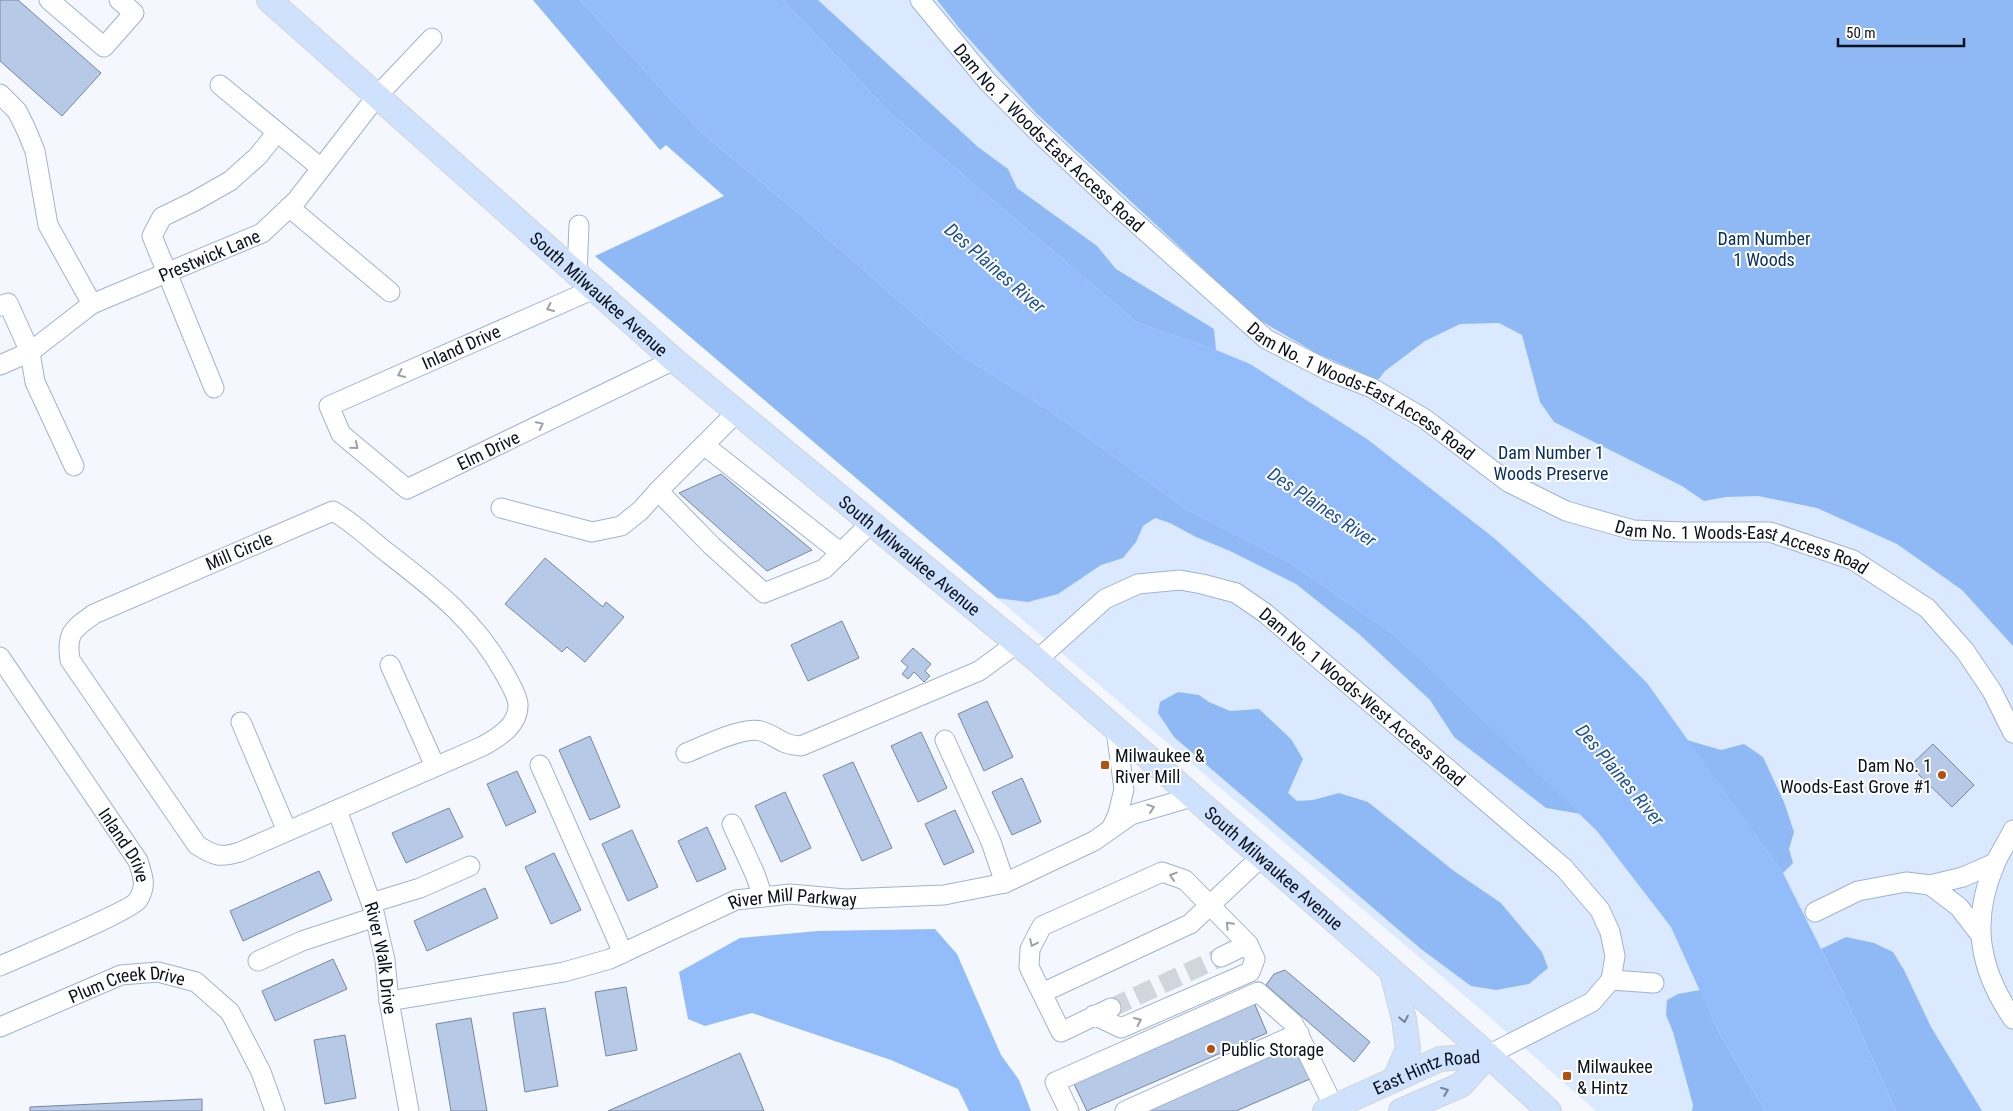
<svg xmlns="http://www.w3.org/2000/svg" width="2013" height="1111" viewBox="0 0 2013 1111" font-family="'Roboto Condensed',sans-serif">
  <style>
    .green { fill: #dae9fe }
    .forest { fill: #8fb9f5 }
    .water { fill: #93bdfa }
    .building { fill: #b6cae7; stroke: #7486a1 }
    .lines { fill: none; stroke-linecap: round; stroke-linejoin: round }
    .minor-tunnel { stroke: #d1d6dc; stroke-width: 19; stroke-dasharray: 19 9; stroke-linecap: butt }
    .minor-casing { stroke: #a0b3d0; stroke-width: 21 }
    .major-casing { stroke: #d3d4d6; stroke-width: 26 }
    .minor { stroke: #fff; stroke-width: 19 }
    .major { stroke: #cee1fd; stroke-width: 24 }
    .oneway { stroke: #9da0a4 }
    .oneway2 { stroke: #768498 }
    .poi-dot { fill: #b25110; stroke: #fff; stroke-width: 2 }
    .labels { text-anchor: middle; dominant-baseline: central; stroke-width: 4; stroke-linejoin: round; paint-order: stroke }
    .street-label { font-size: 18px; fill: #0b121c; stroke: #fff }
    .park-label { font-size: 18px; fill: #083064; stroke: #fff }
    .poi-label { font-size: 18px; fill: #0b121c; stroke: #fff; text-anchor: start }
    .water-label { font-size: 19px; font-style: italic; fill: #20539a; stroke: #fff }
  </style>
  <rect width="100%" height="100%" fill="#f4f8fe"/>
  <polygon class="green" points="533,0 2013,0 2013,1111 1596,1111 1486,1014 595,256 724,196 666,145 660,150"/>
  <g class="forest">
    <polygon points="533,0 580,0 699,130 803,217 962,356 1054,413 1186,509 1292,564 1396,636 1581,814 1546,808 1454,737 1430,700 1359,634 1296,584 1230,551 1196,537 1170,523 1155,518 1143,526 1136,542 1123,558 1101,565 1058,594 1028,602 997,598 595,256 724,196 666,145 660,150"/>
    <polygon points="783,0 818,0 978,147 1008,169 1017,188 1097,246 1116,269 1214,329 1216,350 1138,323 890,113"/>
    <polygon points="937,0 2013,0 2013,646 1962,590 1897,544 1817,508 1758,496 1726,497 1704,501 1682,486 1554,422 1540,402 1522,335 1499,323 1460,324 1425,341 1385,371 1378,380 1318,354 1256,318 1035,112 960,29"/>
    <polygon points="1178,692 1199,695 1209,702 1230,711 1259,709 1291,739 1303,759 1288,793 1297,801 1313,800 1339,793 1368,802 1454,871 1501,903 1542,952 1548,968 1529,984 1496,990 1471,986 1421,949 1174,737 1158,713 1160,702"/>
    <polygon points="1687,740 1721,750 1744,744 1763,757 1784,802 1794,832 1789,849 1793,863 1783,873"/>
    <polygon points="1846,937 1874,943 1893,952 1904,970 1931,1027 1982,1111 1896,1111 1844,995 1821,949"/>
    <polygon points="1700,990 1718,1031 1765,1111 1692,1111 1693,1105 1673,1032 1666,1015 1667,1000 1678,994"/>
  </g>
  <g class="water">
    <polygon points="580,0 783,0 890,113 1138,323 1216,350 1250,364 1367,439 1494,538 1583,619 1647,683 1783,873 1844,995 1896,1111 1765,1111 1718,1031 1671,927 1597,831 1396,636 1292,564 1186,509 1054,413 962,356 803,217 699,130"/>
    <polygon points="935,929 957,954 1001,1055 1019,1080 1031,1111 969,1111 958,1089 891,1060 752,1013 705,1026 688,1019 679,972 740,938 818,931"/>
  </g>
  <g class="building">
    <polygon points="0,0 18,0 101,73 62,116 0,61"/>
    <polygon points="721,474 812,550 767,571 679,493"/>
    <polygon points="545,558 603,607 606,602 624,617 585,662 567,647 562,652 505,604"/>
    <polygon points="842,621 859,658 808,681 791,645"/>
    <polygon points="913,648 931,664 925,671 930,676 924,682 914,672 908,679 902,674 908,667 901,661"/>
    <polygon points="987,701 1013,757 984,771 958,714"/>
    <polygon points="921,732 947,788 918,802 891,746"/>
    <polygon points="590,736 620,807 590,820 559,750"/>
    <polygon points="1933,744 1974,785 1952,807 1910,766"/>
    <polygon points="853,762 892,848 862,861 823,775"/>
    <polygon points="517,771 536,812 506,826 487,784"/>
    <polygon points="1022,778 1041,822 1012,835 992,792"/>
    <polygon points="785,792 811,848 781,862 755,806"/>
    <polygon points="449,808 463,837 406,863 392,833"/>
    <polygon points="955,810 974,852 944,865 925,824"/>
    <polygon points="707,827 726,869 697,882 678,841"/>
    <polygon points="632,830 658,887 628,901 602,844"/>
    <polygon points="554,853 581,910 551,924 525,867"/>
    <polygon points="319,871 332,900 243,941 230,911"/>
    <polygon points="485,888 498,918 427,951 414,921"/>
    <polygon points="333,959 347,989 275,1021 262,991"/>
    <polygon points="1285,970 1370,1042 1354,1062 1266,985 1274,974"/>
    <polygon points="626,987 637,1050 606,1056 595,992"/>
    <polygon points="1253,1000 1267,1033 1087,1111 1072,1080"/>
    <polygon points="545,1008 558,1086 525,1092 513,1013"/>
    <polygon points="471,1018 487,1111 451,1111 436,1024"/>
    <polygon points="345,1035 356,1098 325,1104 314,1040"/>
    <polygon points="1295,1044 1310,1079 1236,1111 1144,1111"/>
    <polygon points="740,1053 764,1111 608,1111"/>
    <polygon points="202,1099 202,1111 30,1111 30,1107"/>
  </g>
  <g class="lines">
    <polyline class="minor-tunnel" points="1111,1008 1221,957"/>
    <g class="minor-casing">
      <g id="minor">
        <polyline points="49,0 104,47 134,13 119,0"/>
        <path id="s1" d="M920,0L987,81L1036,130L1116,205L1266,339L1329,371L1372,388L1425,419L1508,482L1566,511L1633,530L1684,532H1770L1853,560L1927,608L1965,651L1992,691L2013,733"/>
        <polyline points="220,85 321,168"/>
        <polyline points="0,94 17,111 26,129 35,151 48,225 92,304"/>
        <polyline points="289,207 390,292"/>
        <polyline points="577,274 579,225"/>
        <path id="s2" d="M594,289L329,406L341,434L407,489L674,360"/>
        <polyline points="0,306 8,303 30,352 35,382 74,466"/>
        <path id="s3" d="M0,365L30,352L92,304L262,233L296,201L377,96L432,38"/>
        <polyline points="214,388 152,236 162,217 193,202 230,181 258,156 277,132"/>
        <polyline points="737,412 658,491 712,546 764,593 824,569 871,523"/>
        <polyline points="704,445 841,553"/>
        <polyline points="501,508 592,532 621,526 640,511 658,491"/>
        <path d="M333,511C352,522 368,537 385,551C434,589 475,619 506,676C510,684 517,694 518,704C519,725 499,737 483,746L240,852C220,858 214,856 197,845L70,660C66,633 73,629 94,614Z"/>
        <path id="s4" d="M0,657L138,861C143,877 147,885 138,900C132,910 18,958 0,966"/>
        <path id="s5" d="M1037,660L1105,599L1138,584L1180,580L1202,584L1236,593L1265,613L1564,868L1600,910L1610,932L1615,956L1611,980L1592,1002L1488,1055"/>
        <polyline points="390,665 435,766"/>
        <polyline points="241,722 287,831"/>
        <polyline points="945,740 991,842 1005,883"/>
        <path d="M686,753C704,746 743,726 761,731C778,736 780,745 801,746L979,671L1016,644"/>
        <polyline points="540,765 623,953"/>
        <path id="s6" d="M337,810L373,908L385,960L389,1001L409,1111"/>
        <polyline points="732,824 755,874 763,897"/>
        <polyline points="1112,827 1118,814 1124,789 1116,730"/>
        <path d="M2013,830C2008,841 2000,852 1995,864C1971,920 1978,968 2013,1019"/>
        <polyline points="1930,885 1959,907 1979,933"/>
        <polyline points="371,903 420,888 470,866"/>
        <polyline points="1815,912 1858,891 1906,882 1930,885 1963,877 1995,863"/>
        <polyline points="1221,957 1248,944"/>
        <polyline points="258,961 302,941 375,917"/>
        <polyline points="1611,980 1654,983"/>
        <polyline points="1042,993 1190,924 1261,857"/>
        <path id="s7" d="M389,1001L564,972L610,959L736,900L790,894L845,899L944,895L1005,883L1094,841L1131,815L1192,797"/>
        <polyline points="1094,1015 1121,1028 1250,972 1255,959 1248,944 1185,880 1162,872 1042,926 1030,949 1029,967 1061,1032 1111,1008"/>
        <path id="s8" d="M0,1027L121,975L158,972L196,982L230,1012L261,1072L275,1111"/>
        <polyline points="1069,1111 1055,1082 1258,992 1293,1023 1334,1107"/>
        <polyline points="1125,1111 1299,1033"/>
      </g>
    </g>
    <g class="major-casing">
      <g id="major">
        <path id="s9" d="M269,0L674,360L1037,660L1488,1055L1549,1111"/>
        <polyline points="1392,972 1404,1019 1408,1049 1395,1079"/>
        <path id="s10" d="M1325,1111L1440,1059L1488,1055"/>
        <polyline points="1401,1111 1461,1085 1488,1055"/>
      </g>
    </g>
    <use href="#minor" class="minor"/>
    <use href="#major" class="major"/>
  </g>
  <defs><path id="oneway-chevron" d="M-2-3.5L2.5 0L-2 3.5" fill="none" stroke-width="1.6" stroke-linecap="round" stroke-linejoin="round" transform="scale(1.25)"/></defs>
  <g class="oneway">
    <use href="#oneway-chevron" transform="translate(550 308) rotate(156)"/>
    <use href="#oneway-chevron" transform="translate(401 374) rotate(156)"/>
    <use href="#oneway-chevron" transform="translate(540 425) rotate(-26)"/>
    <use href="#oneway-chevron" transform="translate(355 446) rotate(40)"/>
    <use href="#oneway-chevron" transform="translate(1151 808) rotate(-18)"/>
    <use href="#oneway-chevron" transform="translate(1173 876) rotate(-162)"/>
    <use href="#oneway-chevron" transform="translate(1229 925) rotate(-134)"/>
    <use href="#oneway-chevron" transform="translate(1033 943) rotate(115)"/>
    <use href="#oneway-chevron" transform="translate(1138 1021) rotate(-24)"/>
  </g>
  <g class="oneway2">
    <use href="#oneway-chevron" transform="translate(1404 1019) rotate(79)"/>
    <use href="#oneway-chevron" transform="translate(1445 1091) rotate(-21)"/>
  </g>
  <g class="poi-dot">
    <rect x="1100" y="760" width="10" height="10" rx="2.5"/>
    <circle cx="1942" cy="775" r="5"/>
    <circle cx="1211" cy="1049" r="5"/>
    <rect x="1562" y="1071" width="10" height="10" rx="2.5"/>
  </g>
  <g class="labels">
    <g class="street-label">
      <text stroke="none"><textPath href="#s1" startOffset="189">Dam No. 1 Woods-East Access Road</textPath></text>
      <text stroke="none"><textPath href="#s3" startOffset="238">Prestwick Lane</textPath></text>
      <text stroke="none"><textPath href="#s9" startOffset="442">South Milwaukee Avenue</textPath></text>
      <text transform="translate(461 347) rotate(-24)">Inland Drive</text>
      <text stroke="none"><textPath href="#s1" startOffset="594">Dam No. 1 Woods-East Access Road</textPath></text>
      <text stroke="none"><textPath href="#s2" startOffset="496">Elm Drive</textPath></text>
      <text stroke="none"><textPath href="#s1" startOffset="1014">Dam No. 1 Woods-East Access Road</textPath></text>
      <text transform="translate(239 551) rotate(-23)">Mill Circle</text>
      <text stroke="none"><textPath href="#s9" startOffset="848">South Milwaukee Avenue</textPath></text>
      <text stroke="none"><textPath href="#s5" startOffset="391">Dam No. 1 Woods-West Access Road</textPath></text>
      <text stroke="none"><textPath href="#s4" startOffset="226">Inland Drive</textPath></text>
      <text stroke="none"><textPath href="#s9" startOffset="1328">South Milwaukee Avenue</textPath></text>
      <text stroke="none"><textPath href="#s7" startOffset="421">River Mill Parkway</textPath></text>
      <text stroke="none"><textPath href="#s6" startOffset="155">River Walk Drive</textPath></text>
      <text stroke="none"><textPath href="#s8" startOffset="136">Plum Creek Drive</textPath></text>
      <text stroke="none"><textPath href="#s10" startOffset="110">East Hintz Road</textPath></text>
    </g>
    <g class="park-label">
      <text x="1764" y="238">Dam Number<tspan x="1764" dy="21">1 Woods</tspan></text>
      <text x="1551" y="452">Dam Number 1<tspan x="1551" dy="21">Woods Preserve</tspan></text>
    </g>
    <g class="poi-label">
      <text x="1115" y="755">Milwaukee &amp;<tspan x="1115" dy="21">River Mill</tspan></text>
      <text x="1932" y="765" text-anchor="end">Dam No. 1<tspan x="1932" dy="21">Woods-East Grove #1</tspan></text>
      <text x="1221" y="1049">Public Storage</text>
      <text x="1577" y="1066">Milwaukee<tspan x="1577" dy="21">&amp; Hintz</tspan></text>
    </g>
    <g class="water-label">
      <text transform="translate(995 268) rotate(41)">Des Plaines River</text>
      <text transform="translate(1322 507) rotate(34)">Des Plaines River</text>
      <text transform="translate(1620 775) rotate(50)">Des Plaines River</text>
    </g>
  </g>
  <path d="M1838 38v8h126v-8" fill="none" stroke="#0b121c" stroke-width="2.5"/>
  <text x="1846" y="38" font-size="15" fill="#0b121c" stroke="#ffffff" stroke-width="4" paint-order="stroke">50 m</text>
</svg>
